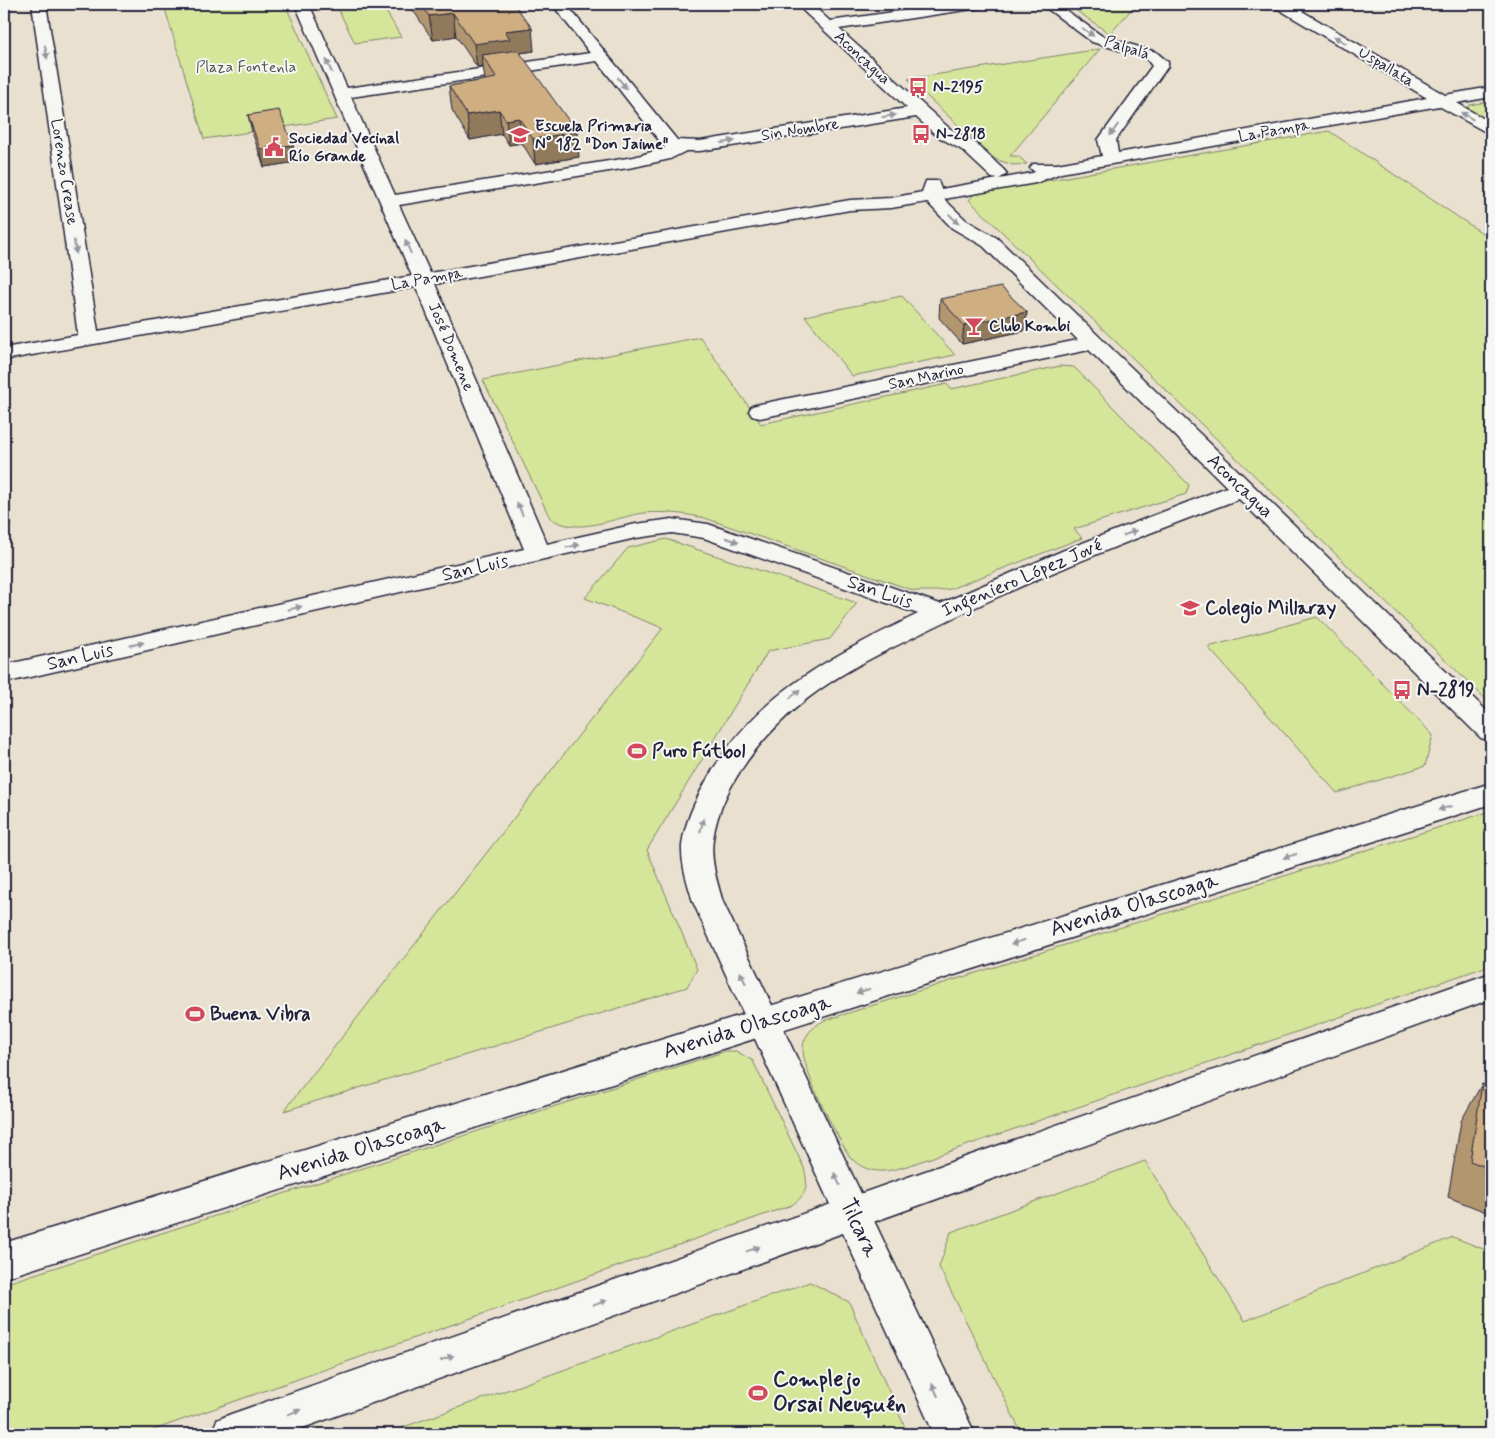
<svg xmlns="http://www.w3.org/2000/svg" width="1495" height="1438" viewBox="0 0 1495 1438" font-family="Mynerve,sans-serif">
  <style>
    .green { fill: #d5e599; stroke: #7c846a }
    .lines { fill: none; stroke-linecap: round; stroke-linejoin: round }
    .minor-casing { stroke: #22223b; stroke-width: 3 }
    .major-casing { stroke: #22223b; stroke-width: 3 }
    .minor { fill: #f6f6f2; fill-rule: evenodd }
    .major { fill: #f6f6f2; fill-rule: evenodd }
    .wall { fill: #b29670; stroke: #22223b }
    .shaded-wall { fill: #917a5b; stroke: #22223b }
    .building { fill: #cfae82; stroke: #22223b }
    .oneway { fill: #9797a0 }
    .labels { text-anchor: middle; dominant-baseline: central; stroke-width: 4; stroke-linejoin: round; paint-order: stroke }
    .far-street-label { font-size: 16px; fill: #22223b; stroke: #f6f6f2 }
    .far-park-label { font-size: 16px; fill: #4f5352; stroke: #f6f6f2 }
    .far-poi-label { font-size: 16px; font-weight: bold; fill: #22223b; stroke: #f6f6f2; text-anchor: start }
    .street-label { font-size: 19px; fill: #22223b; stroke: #f6f6f2 }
    .poi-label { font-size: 19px; font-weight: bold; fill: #22223b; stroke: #f6f6f2; text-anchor: start }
    .near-street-label { font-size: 22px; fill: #22223b; stroke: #f6f6f2 }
    .near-poi-label { font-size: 22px; font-weight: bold; fill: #22223b; stroke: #f6f6f2; text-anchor: start }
  </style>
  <rect width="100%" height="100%" fill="#eae0d0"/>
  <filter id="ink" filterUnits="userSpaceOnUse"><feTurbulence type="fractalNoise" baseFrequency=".02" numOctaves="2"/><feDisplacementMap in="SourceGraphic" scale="10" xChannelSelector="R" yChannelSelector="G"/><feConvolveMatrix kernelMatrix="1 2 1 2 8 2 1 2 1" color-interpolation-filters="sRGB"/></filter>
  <g filter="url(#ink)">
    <g class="green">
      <polygon points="205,4 285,4 337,119 204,139 165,9"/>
      <polygon points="382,4 401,37 355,43 336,5"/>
      <polygon points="1074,4 1136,4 1110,34 1071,7"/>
      <polygon points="1100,49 1010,156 1018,156 1027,164 1013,165 995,159 908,79"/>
      <polygon points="1491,101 1491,126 1466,109 1470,105"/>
      <polygon points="1329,131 1491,239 1491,704 969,200 973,195 981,192"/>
      <polygon points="902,296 955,355 852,376 805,316"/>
      <path d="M700,337L761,424L947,384L951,389L1060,366L1074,367L1189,485L1186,494L1074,529L1082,538L950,589L937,591H915L705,518C685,514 665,511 644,513C614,517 578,537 550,518L483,380Z"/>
      <polygon points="4,421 11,525 4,527"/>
      <polygon points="666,539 857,603 830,639 768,651 647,850 697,969 687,987 284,1111 663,628 585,598 628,548"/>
      <polygon points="1317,617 1433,735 1425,766 1337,793 1208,647"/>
      <path d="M1491,811V965L907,1166C885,1173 867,1175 850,1157C837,1136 801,1070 803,1047C804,1035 813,1027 823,1021Z"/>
      <path d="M726,1051H736L753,1061L804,1168C809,1186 807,1194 792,1205L142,1434H4V1284Z"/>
      <polygon points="1145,1161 1245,1321 1453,1237 1491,1252 1491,1434 1022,1434 939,1267 951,1232"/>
      <polygon points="810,1282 849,1302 908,1434 384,1434"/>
    </g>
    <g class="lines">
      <g class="minor-casing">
        <path id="minor" d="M32,4H46L98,331L412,276L295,4H309L347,88L590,53L552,4H566L677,140L700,141L907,108L796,4H811L830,21L950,4H986L979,8L839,29L949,128L974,142L1004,170L1007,174L999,179L1032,173L1035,172L1030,168L1033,164H1057L1102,156L1098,140L1152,66L1146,58L1092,42L1041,4H1057L1102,36L1156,52L1168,62V66L1116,140L1118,153L1427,98L1275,7L1273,4H1290L1445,95L1491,87V97L1457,103L1491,123V135L1439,106L1061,173L1036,183L944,199L966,220L997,238L1491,715V741L1481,738L1239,499C1133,539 1028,580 926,631C886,651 844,670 808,698C765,732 721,784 713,839C710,860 717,882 723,902L975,1434H934L693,902C688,884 681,865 682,846C684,824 695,802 705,783C754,694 831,657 918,614L704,538L672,533L636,538L4,683V665L524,549L416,287L4,360V348L78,335ZM597,61L665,148L634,157L395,195L351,97ZM916,117L937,136L962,150L992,178L998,179L941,189L938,181H926L922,192L891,198L850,200L430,273L399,205L634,167L670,159L686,151H700ZM927,202L952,228L983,246L1078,340L760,404L752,406L749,411L752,416L760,418L1089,350L1227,487L1062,551L940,604L708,524L672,519L636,524L547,544L435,284L850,210L891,208Z"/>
      </g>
      <g class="major-casing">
        <g id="major">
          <polygon points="1491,783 1491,804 4,1278 4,1243"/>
          <polygon points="1491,973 1491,999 286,1434 211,1434 217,1420 231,1414"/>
        </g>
      </g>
      <use href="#minor" class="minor"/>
      <use href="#major" class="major"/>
    </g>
    <g class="wall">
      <polygon points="409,4 514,4 534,51 520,53 579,157 535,164 522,143 509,145 502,134 470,140 452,110 449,86 485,80 483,66 477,67 456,36 433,40"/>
      <polygon points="248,115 293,145 296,162 264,167 252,132"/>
      <polygon points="940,299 1027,312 1024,331 962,344 939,318"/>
      <polygon points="1482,1084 1491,1087 1491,1214 1448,1197 1461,1121"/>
    </g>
    <g class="shaded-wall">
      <polygon points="453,13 456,36 433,40 429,16"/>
      <polygon points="532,28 534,51 511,54 482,55 483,66 477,67 474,44 505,31"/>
      <polygon points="499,110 502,134 470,140 467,115"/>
      <polygon points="519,118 522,143 509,145 506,120"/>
      <polygon points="577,132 579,157 535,164 533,139"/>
      <polygon points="293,145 296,162 264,167 260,149"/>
      <polygon points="1027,312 1024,331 962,344 964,325"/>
    </g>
    <g class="building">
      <polygon points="421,4 514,4 532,28 505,31 510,39 474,44 453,13 429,16"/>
      <polygon points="518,50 577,132 533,139 519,118 506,120 499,110 467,115 449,86 497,78 482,55"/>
      <polygon points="279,110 293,145 260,149 248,115"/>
      <polygon points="1001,287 1027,312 964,325 940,299"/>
      <polygon points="1482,1084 1491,1087 1491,1169 1470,1161"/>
    </g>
    <defs><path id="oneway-solid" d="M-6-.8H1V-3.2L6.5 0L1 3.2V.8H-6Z" transform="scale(1.25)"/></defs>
    <g class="oneway">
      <use href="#oneway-solid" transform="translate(1088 32) rotate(35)"/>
      <use href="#oneway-solid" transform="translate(1340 40) rotate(-149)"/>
      <use href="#oneway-solid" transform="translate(46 52) rotate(81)"/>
      <use href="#oneway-solid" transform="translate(329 66) rotate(-113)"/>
      <use href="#oneway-solid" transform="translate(622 83) rotate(52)"/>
      <use href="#oneway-solid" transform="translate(889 116) rotate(-9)"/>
      <use href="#oneway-solid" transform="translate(1467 116) rotate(-149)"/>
      <use href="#oneway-solid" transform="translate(1114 130) rotate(126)"/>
      <use href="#oneway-solid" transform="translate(728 142) rotate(-9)"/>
      <use href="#oneway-solid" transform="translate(954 219) rotate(44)"/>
      <use href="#oneway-solid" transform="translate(75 247) rotate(81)"/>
      <use href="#oneway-solid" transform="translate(408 247) rotate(-114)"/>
      <use href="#oneway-solid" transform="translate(520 509) rotate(-113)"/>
      <use href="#oneway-solid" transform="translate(1130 533) rotate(-21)"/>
      <use href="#oneway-solid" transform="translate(732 540) rotate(19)"/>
      <use href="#oneway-solid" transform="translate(573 546) rotate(-13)"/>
      <use href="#oneway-solid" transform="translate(295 608) rotate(-13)"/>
      <use href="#oneway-solid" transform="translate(137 644) rotate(-13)"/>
      <use href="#oneway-solid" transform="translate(795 694) rotate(-40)"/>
      <use href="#oneway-solid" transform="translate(1445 808) rotate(163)"/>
      <use href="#oneway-solid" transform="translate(702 825) rotate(-75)"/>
      <use href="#oneway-solid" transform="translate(1290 856) rotate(163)"/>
      <use href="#oneway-solid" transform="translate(1018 942) rotate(163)"/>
      <use href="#oneway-solid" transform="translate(743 978) rotate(-115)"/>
      <use href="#oneway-solid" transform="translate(863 991) rotate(163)"/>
      <use href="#oneway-solid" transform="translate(837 1179) rotate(-115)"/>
      <use href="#oneway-solid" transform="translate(753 1249) rotate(-20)"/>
      <use href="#oneway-solid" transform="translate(600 1303) rotate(-20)"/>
      <use href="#oneway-solid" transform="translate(447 1358) rotate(-20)"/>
      <use href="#oneway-solid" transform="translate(935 1390) rotate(-115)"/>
      <use href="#oneway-solid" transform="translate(294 1412) rotate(-20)"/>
    </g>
  </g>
  <defs>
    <g id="bus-bare" transform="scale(1.5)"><path d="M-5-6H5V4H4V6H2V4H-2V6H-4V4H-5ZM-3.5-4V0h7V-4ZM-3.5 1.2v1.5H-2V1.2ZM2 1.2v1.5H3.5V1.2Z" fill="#d1495b" stroke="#f6f6f2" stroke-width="2.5" paint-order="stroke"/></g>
    <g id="school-bare" transform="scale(1.5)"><path d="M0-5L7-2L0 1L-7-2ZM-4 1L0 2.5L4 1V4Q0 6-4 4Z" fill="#d1495b" stroke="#f6f6f2" stroke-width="2.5" paint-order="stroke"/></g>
    <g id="civic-bare" transform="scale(1.5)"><path d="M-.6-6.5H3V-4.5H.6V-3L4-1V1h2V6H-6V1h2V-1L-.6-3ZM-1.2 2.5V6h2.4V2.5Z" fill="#d1495b" stroke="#f6f6f2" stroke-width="2.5" paint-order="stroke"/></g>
    <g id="bar-bare" transform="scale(1.5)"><path d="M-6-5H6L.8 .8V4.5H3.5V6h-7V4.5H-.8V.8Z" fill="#d1495b" stroke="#f6f6f2" stroke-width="2.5" paint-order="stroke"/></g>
    <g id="stadium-bare" transform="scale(1.5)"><path d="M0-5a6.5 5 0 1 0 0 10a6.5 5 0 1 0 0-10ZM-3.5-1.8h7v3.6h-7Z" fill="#d1495b" stroke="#f6f6f2" stroke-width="2.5" paint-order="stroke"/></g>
  </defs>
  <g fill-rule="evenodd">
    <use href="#bus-bare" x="918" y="87"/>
    <use href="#bus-bare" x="921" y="134"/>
    <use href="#school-bare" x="520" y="135"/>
    <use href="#civic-bare" x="274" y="147"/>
    <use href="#bar-bare" x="974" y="326"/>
    <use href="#school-bare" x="1190" y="608"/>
    <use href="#bus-bare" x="1402" y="690"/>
    <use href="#stadium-bare" x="637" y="751"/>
    <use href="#stadium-bare" x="195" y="1014"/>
    <use href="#stadium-bare" x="758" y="1393"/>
  </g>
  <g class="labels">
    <g class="far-street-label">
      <text transform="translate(1127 48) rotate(18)">Palpalá</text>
      <text transform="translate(862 58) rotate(43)">Aconcagua</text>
      <text transform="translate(1386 67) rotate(31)">Uspallata</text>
      <text transform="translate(800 130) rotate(-9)">Sin Nombre</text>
      <text transform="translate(1274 131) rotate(-10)">La Pampa</text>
      <text transform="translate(64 172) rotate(81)">Lorenzo Crease</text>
      <text transform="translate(427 279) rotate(-10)">La Pampa</text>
      <text transform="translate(451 347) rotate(67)">José Domene</text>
      <text transform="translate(926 377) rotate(-12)">San Marino</text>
    </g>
    <g class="far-park-label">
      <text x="246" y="67">Plaza Fontenla</text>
    </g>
    <g class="far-poi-label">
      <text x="933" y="87">N-2195</text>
      <text x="535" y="126">Escuela Primaria<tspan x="535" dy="18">N° 182 "Don Jaime"</tspan></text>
      <text x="936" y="134">N-2818</text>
      <text x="289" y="138">Sociedad Vecinal<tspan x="289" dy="18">Río Grande</tspan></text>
      <text x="989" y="326">Club Kombi</text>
    </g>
    <g class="street-label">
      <text transform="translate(1240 486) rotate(44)">Aconcagua</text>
      <text transform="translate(475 568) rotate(-13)">San Luis</text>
      <text transform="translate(1022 578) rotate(-23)">Ingeniero López Jové</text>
      <text transform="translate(880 592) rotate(19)">San Luis</text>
      <text transform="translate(80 657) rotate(-13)">San Luis</text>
    </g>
    <g class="poi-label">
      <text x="1205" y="608">Colegio Millaray</text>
      <text x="1417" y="690">N-2819</text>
      <text x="652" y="751">Puro Fútbol</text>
      <text x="210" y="1014">Buena Vibra</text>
    </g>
    <g class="near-street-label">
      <text transform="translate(1134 905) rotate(-17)">Avenida Olascoaga</text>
      <text transform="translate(747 1027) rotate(-17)">Avenida Olascoaga</text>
      <text transform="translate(361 1149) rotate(-17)">Avenida Olascoaga</text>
      <text transform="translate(859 1228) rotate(65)">Tilcara</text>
    </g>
    <g class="near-poi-label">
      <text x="773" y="1380">Complejo<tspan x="773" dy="25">Orsai Neuquén</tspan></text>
    </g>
  </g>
  <rect width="1495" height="1438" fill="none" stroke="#f6f6f2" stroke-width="20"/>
  <rect x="10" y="10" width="1475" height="1418" fill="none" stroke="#22223b" stroke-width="2" filter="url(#ink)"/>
</svg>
